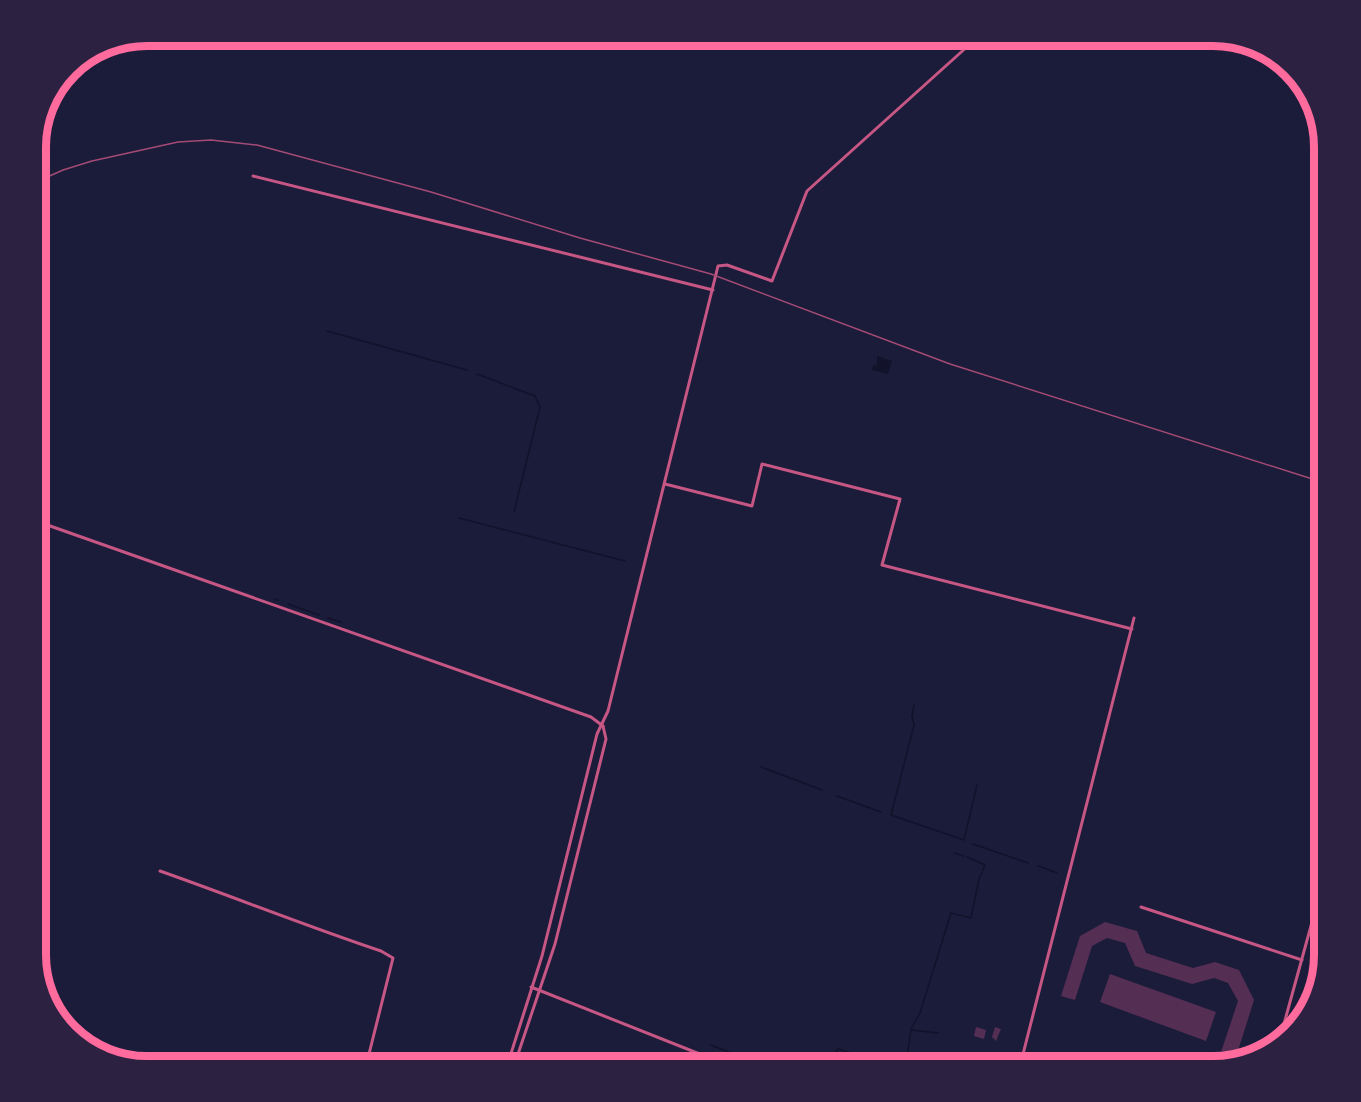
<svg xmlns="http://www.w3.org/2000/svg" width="1361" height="1102" viewBox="0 0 1361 1102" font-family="Manrope,sans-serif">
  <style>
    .water { fill: #12122b }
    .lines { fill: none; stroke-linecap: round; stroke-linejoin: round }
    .stream { stroke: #12122b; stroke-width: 1.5 }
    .building { fill: #542f53 }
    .minor { stroke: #c65784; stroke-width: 3 }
    .tram { stroke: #a44b75; stroke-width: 1.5 }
    .rim { fill: none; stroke: #ff6b9d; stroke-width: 8 }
  </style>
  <rect width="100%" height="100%" fill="#1b1b3a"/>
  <polygon class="water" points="877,356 892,361 888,374 872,370 873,366 877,365"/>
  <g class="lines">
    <g class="stream">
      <polyline points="327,331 467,370"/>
      <polyline points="477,374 535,396 540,407 514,512"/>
      <polyline points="459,518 625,561"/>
      <polyline points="274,599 278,600"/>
      <polyline points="288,604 319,615"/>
      <polyline points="328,618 341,622"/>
      <polyline points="914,705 912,716 914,725 891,815 964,840 977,785"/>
      <polyline points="761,767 822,790"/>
      <polyline points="837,796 881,812"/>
      <polyline points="973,844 1028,863"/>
      <polyline points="954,853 964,856"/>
      <polyline points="1038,866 1057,873"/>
      <polyline points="912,1030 938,1033"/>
      <polyline points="711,1045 731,1053 747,1054"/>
      <polyline points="755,1057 789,1066"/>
      <polyline points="828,1066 838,1049 893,1066"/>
      <polyline points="896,1066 906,1064 911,1029 920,1013 951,913 971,918 979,879 985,865 967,857"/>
    </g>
  </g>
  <g class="building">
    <polygon points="1105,922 1137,931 1146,953 1193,968 1215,962 1239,970 1254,1000 1236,1057 1221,1052 1238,1001 1228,983 1214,978 1192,984 1135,966 1125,943 1107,938 1092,946 1075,1000 1061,996 1080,936"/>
    <polygon points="1110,974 1216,1012 1206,1041 1100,1002"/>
    <polygon points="976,1027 986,1030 984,1039 974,1036"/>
    <polygon points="995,1027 1001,1029 996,1041 992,1037"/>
  </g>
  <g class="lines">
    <g class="minor">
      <polyline points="253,176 713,290"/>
      <polyline points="665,484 752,506 762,464 900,499 882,565 1132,629"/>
      <polyline points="36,521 591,717 603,726"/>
      <path d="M160,871C234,897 306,926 381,951L393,958L366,1066"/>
      <polyline points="1141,907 1302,960"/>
      <polyline points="531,987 730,1066"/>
      <polyline points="1279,1042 1325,875"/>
      <polyline points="507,1066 542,956 597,734 608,711 718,266 727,265 772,281 807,191 979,36"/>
      <polyline points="514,1066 555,944 606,739 603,726"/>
      <polyline points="1020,1066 1134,618"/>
    </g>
    <polyline class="tram" points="36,182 63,170 92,161 178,142 211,140 257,145 431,192 580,238 711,274 950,364 1325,483"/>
  </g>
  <path d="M0 0H1361V1102H0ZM147 46H1213A101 101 0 0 1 1314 147V955A101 101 0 0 1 1213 1056H147A101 101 0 0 1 46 955V147A101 101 0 0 1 147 46Z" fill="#2d2142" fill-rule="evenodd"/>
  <path class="rim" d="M147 46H1213A101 101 0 0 1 1314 147V955A101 101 0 0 1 1213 1056H147A101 101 0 0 1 46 955V147A101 101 0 0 1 147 46Z"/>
</svg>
